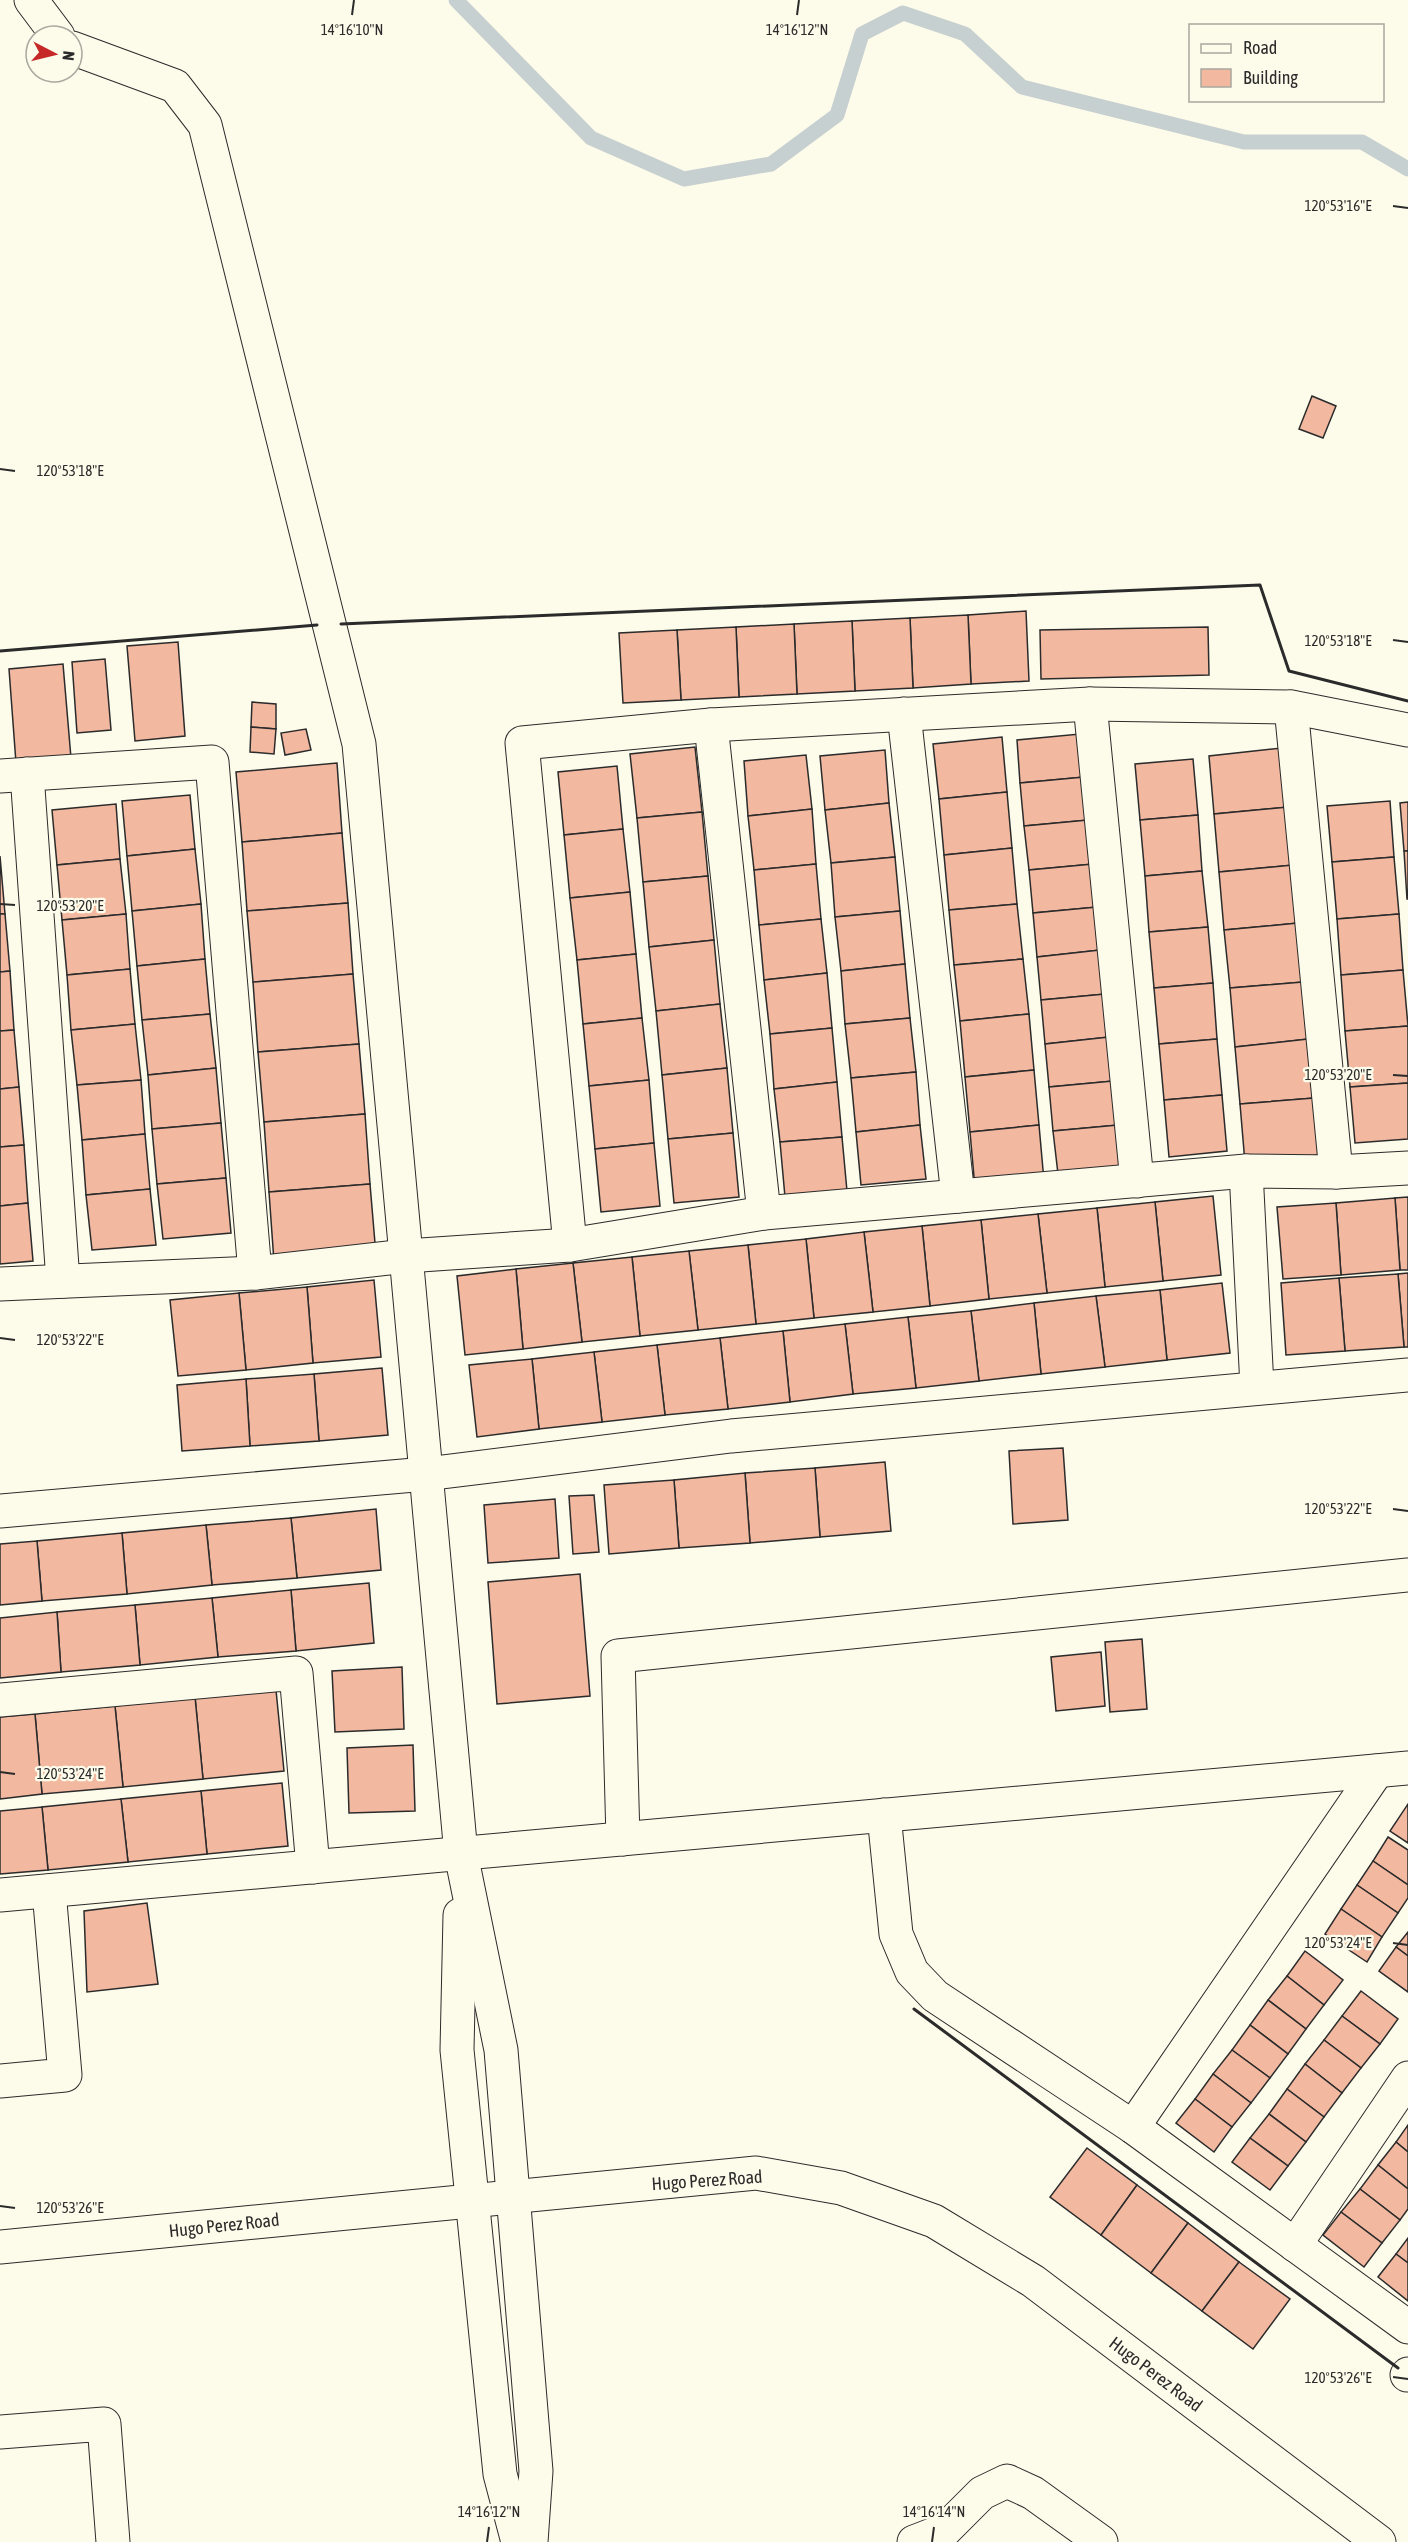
<svg xmlns="http://www.w3.org/2000/svg" width="1408" height="2542" viewBox="0 0 1408 2542" font-family="'Asap Condensed',sans-serif">
  <style>
    .lines { fill: none; stroke-linecap: round; stroke-linejoin: round }
    .stream { stroke: #c7d0d0; stroke-width: 15 }
    .building { fill: #f2b8a0; stroke: #2b2b2b; stroke-width: 1.5 }
    .minor-casing { stroke: #2b2b2b; stroke-width: 35 }
    .minor { stroke: #fdfbea; stroke-width: 33 }
    .wall { stroke: #2b2b2b; stroke-width: 3 }
    .ticks { fill: none; stroke: #2b2b2b; stroke-width: 2 }
    .labels { text-anchor: middle; dominant-baseline: central; stroke-width: 4.5; stroke-linejoin: round; paint-order: stroke }
    .street-label { font-size: 18px; fill: #2b2b2b; stroke: #fdfbea }
    .ticks-label { font-size: 15px; text-anchor: middle; fill: #2b2b2b; stroke: #fdfbea; stroke-width: 4.5; stroke-linejoin: round; paint-order: stroke }
  </style>
  <rect width="100%" height="100%" fill="#fdfbea"/>
  <g class="lines">
    <polyline class="stream" points="456,0 591,138 684,179 771,164 837,115 862,34 903,13 965,34 1022,87 1244,142 1362,142 1408,169"/>
  </g>
  <g class="building">
    <polygon points="1312,396 1336,406 1323,438 1299,429"/>
    <polygon points="1026,611 1029,681 971,684 968,615"/>
    <polygon points="968,615 971,684 913,688 910,618"/>
    <polygon points="910,618 913,688 855,691 852,621"/>
    <polygon points="852,621 855,691 797,694 794,624"/>
    <polygon points="794,624 797,694 739,697 736,627"/>
    <polygon points="736,627 739,697 681,700 677,630"/>
    <polygon points="1208,627 1209,675 1041,679 1040,630"/>
    <polygon points="677,630 681,700 623,703 619,633"/>
    <polygon points="178,642 185,736 135,741 127,646"/>
    <polygon points="105,659 111,730 77,733 72,662"/>
    <polygon points="63,664 71,758 16,763 9,669"/>
    <polygon points="252,702 276,704 276,729 251,727"/>
    <polygon points="251,727 276,729 274,754 250,752"/>
    <polygon points="306,729 311,750 285,755 281,733"/>
    <polygon points="1080,734 1084,777 1020,783 1017,740"/>
    <polygon points="1002,737 1007,792 939,799 933,744"/>
    <polygon points="695,747 702,812 637,818 630,754"/>
    <polygon points="1282,748 1288,807 1214,814 1209,756"/>
    <polygon points="885,750 889,803 825,810 820,756"/>
    <polygon points="806,755 812,809 748,816 744,761"/>
    <polygon points="1193,759 1198,815 1140,820 1135,764"/>
    <polygon points="337,763 342,833 242,842 236,772"/>
    <polygon points="617,766 623,829 564,835 558,772"/>
    <polygon points="1084,777 1088,820 1024,826 1020,783"/>
    <polygon points="1007,792 1012,848 944,855 939,799"/>
    <polygon points="190,795 195,849 127,856 122,801"/>
    <polygon points="1390,801 1394,857 1332,862 1327,806"/>
    <polygon points="1408,802 1408,851 1404,851 1400,803"/>
    <polygon points="889,803 895,857 831,863 825,810"/>
    <polygon points="116,804 120,859 57,865 52,810"/>
    <polygon points="1288,807 1293,865 1219,872 1214,814"/>
    <polygon points="812,809 816,864 754,870 748,816"/>
    <polygon points="702,812 708,876 643,882 637,818"/>
    <polygon points="1198,815 1202,871 1145,876 1140,820"/>
    <polygon points="1088,820 1093,864 1029,870 1024,826"/>
    <polygon points="623,829 630,892 570,898 564,835"/>
    <polygon points="342,833 348,903 247,911 242,842"/>
    <polygon points="1012,848 1017,904 949,910 944,855"/>
    <polygon points="195,849 201,904 132,911 127,856"/>
    <polygon points="1404,851 1408,851 1408,899 1407,899"/>
    <polygon points="0,856 5,914 0,914"/>
    <polygon points="895,857 900,911 835,917 831,863"/>
    <polygon points="1394,857 1399,914 1337,919 1332,862"/>
    <polygon points="120,859 126,914 62,920 57,865"/>
    <polygon points="816,864 821,919 759,925 754,870"/>
    <polygon points="1093,864 1097,907 1033,913 1029,870"/>
    <polygon points="1293,865 1298,923 1224,930 1219,872"/>
    <polygon points="1202,871 1208,927 1149,932 1145,876"/>
    <polygon points="708,876 714,940 649,947 643,882"/>
    <polygon points="630,892 636,954 577,960 570,898"/>
    <polygon points="348,903 353,974 253,982 247,911"/>
    <polygon points="201,904 205,959 137,966 132,911"/>
    <polygon points="1017,904 1023,959 954,965 949,910"/>
    <polygon points="1097,907 1100,950 1037,957 1033,913"/>
    <polygon points="900,911 905,964 841,971 835,917"/>
    <polygon points="0,914 5,914 10,971 0,972"/>
    <polygon points="126,914 130,969 67,975 62,920"/>
    <polygon points="1399,914 1403,970 1341,975 1337,919"/>
    <polygon points="821,919 827,973 764,980 759,925"/>
    <polygon points="1298,923 1303,982 1230,988 1224,930"/>
    <polygon points="1208,927 1213,983 1154,988 1149,932"/>
    <polygon points="714,940 720,1004 656,1011 649,947"/>
    <polygon points="1100,950 1105,994 1041,1000 1037,957"/>
    <polygon points="636,954 642,1018 583,1024 577,960"/>
    <polygon points="205,959 210,1014 142,1020 137,966"/>
    <polygon points="1023,959 1029,1014 960,1021 954,965"/>
    <polygon points="905,964 910,1018 845,1024 841,971"/>
    <polygon points="130,969 135,1024 71,1030 67,975"/>
    <polygon points="1403,970 1408,1026 1345,1031 1341,975"/>
    <polygon points="10,971 14,1030 0,1031 0,972"/>
    <polygon points="827,973 832,1028 770,1034 764,980"/>
    <polygon points="353,974 359,1044 258,1052 253,982"/>
    <polygon points="1303,982 1308,1039 1235,1047 1230,988"/>
    <polygon points="1213,983 1217,1039 1159,1044 1154,988"/>
    <polygon points="1105,994 1109,1037 1045,1044 1041,1000"/>
    <polygon points="720,1004 727,1068 662,1075 656,1011"/>
    <polygon points="210,1014 216,1068 148,1075 142,1020"/>
    <polygon points="1029,1014 1034,1070 965,1077 960,1021"/>
    <polygon points="642,1018 649,1080 589,1086 583,1024"/>
    <polygon points="910,1018 916,1072 851,1078 845,1024"/>
    <polygon points="135,1024 141,1080 77,1085 71,1030"/>
    <polygon points="1408,1026 1408,1083 1350,1087 1345,1031"/>
    <polygon points="832,1028 837,1082 774,1089 770,1034"/>
    <polygon points="14,1030 19,1087 0,1089 0,1031"/>
    <polygon points="1109,1037 1113,1081 1049,1087 1045,1044"/>
    <polygon points="1217,1039 1222,1095 1164,1100 1159,1044"/>
    <polygon points="1308,1039 1314,1098 1240,1104 1235,1047"/>
    <polygon points="359,1044 365,1114 264,1122 258,1052"/>
    <polygon points="216,1068 221,1123 152,1129 148,1075"/>
    <polygon points="727,1068 733,1133 668,1139 662,1075"/>
    <polygon points="1034,1070 1039,1125 970,1132 965,1077"/>
    <polygon points="916,1072 920,1125 856,1132 851,1078"/>
    <polygon points="141,1080 145,1134 82,1140 77,1085"/>
    <polygon points="649,1080 654,1143 595,1149 589,1086"/>
    <polygon points="1113,1081 1118,1125 1053,1131 1049,1087"/>
    <polygon points="837,1082 842,1137 780,1142 774,1089"/>
    <polygon points="1408,1083 1408,1139 1355,1143 1350,1087"/>
    <polygon points="19,1087 24,1145 0,1147 0,1089"/>
    <polygon points="1222,1095 1227,1151 1169,1157 1164,1100"/>
    <polygon points="1314,1098 1319,1155 1245,1163 1240,1104"/>
    <polygon points="365,1114 370,1184 269,1192 264,1122"/>
    <polygon points="221,1123 226,1178 157,1184 152,1129"/>
    <polygon points="920,1125 926,1179 861,1185 856,1132"/>
    <polygon points="1039,1125 1044,1181 975,1188 970,1132"/>
    <polygon points="1118,1125 1122,1167 1058,1174 1053,1131"/>
    <polygon points="733,1133 739,1197 674,1203 668,1139"/>
    <polygon points="145,1134 150,1189 86,1195 82,1140"/>
    <polygon points="842,1137 847,1191 785,1197 780,1142"/>
    <polygon points="654,1143 660,1206 601,1212 595,1149"/>
    <polygon points="24,1145 28,1203 0,1206 0,1147"/>
    <polygon points="226,1178 231,1233 163,1239 157,1184"/>
    <polygon points="370,1184 376,1255 274,1262 269,1192"/>
    <polygon points="150,1189 156,1245 92,1250 86,1195"/>
    <polygon points="1213,1196 1221,1275 1163,1281 1155,1202"/>
    <polygon points="1408,1197 1408,1270 1400,1270 1395,1198"/>
    <polygon points="1395,1198 1400,1270 1341,1275 1336,1203"/>
    <polygon points="1155,1202 1163,1281 1105,1287 1097,1208"/>
    <polygon points="28,1203 33,1261 0,1264 0,1206"/>
    <polygon points="1336,1203 1341,1275 1283,1279 1277,1207"/>
    <polygon points="1097,1208 1105,1287 1047,1293 1038,1214"/>
    <polygon points="1038,1214 1047,1293 989,1299 981,1220"/>
    <polygon points="981,1220 989,1299 930,1306 922,1226"/>
    <polygon points="922,1226 930,1306 873,1312 864,1232"/>
    <polygon points="864,1232 873,1312 814,1318 806,1239"/>
    <polygon points="806,1239 814,1318 756,1324 748,1245"/>
    <polygon points="748,1245 756,1324 698,1330 689,1251"/>
    <polygon points="689,1251 698,1330 640,1336 632,1257"/>
    <polygon points="632,1257 640,1336 582,1342 573,1263"/>
    <polygon points="573,1263 582,1342 523,1349 516,1269"/>
    <polygon points="516,1269 523,1349 465,1355 457,1276"/>
    <polygon points="1408,1273 1408,1347 1404,1347 1398,1274"/>
    <polygon points="1398,1274 1404,1347 1345,1351 1339,1278"/>
    <polygon points="1339,1278 1345,1351 1286,1355 1281,1283"/>
    <polygon points="374,1280 381,1357 313,1363 307,1287"/>
    <polygon points="1222,1283 1230,1353 1167,1360 1160,1290"/>
    <polygon points="307,1287 313,1363 246,1370 239,1293"/>
    <polygon points="1160,1290 1167,1360 1105,1367 1096,1296"/>
    <polygon points="239,1293 246,1370 178,1376 170,1300"/>
    <polygon points="1096,1296 1105,1367 1041,1374 1034,1303"/>
    <polygon points="1034,1303 1041,1374 979,1381 971,1311"/>
    <polygon points="971,1311 979,1381 916,1388 908,1317"/>
    <polygon points="908,1317 916,1388 853,1394 845,1324"/>
    <polygon points="845,1324 853,1394 790,1402 783,1331"/>
    <polygon points="783,1331 790,1402 728,1409 720,1338"/>
    <polygon points="720,1338 728,1409 665,1415 657,1345"/>
    <polygon points="657,1345 665,1415 602,1422 594,1352"/>
    <polygon points="594,1352 602,1422 539,1429 532,1359"/>
    <polygon points="532,1359 539,1429 477,1437 469,1365"/>
    <polygon points="382,1368 388,1435 319,1441 314,1374"/>
    <polygon points="314,1374 319,1441 250,1446 246,1379"/>
    <polygon points="246,1379 250,1446 182,1451 177,1385"/>
    <polygon points="1063,1448 1068,1520 1013,1524 1009,1451"/>
    <polygon points="885,1462 891,1531 820,1537 815,1468"/>
    <polygon points="815,1468 820,1537 750,1543 745,1473"/>
    <polygon points="745,1473 750,1543 679,1548 674,1480"/>
    <polygon points="674,1480 679,1548 609,1554 604,1485"/>
    <polygon points="594,1495 599,1552 573,1554 569,1496"/>
    <polygon points="555,1499 559,1558 488,1563 484,1505"/>
    <polygon points="376,1509 381,1570 297,1578 291,1518"/>
    <polygon points="291,1518 297,1578 212,1585 206,1525"/>
    <polygon points="206,1525 212,1585 127,1594 122,1533"/>
    <polygon points="122,1533 127,1594 42,1601 37,1541"/>
    <polygon points="37,1541 42,1601 0,1605 0,1544"/>
    <polygon points="580,1574 590,1696 497,1704 488,1582"/>
    <polygon points="369,1583 374,1643 296,1651 291,1590"/>
    <polygon points="291,1590 296,1651 218,1657 212,1598"/>
    <polygon points="212,1598 218,1657 140,1665 135,1605"/>
    <polygon points="135,1605 140,1665 61,1672 57,1612"/>
    <polygon points="57,1612 61,1672 0,1678 0,1618"/>
    <polygon points="1142,1639 1147,1709 1110,1712 1105,1642"/>
    <polygon points="1101,1652 1105,1706 1056,1711 1051,1657"/>
    <polygon points="402,1667 404,1729 335,1732 332,1671"/>
    <polygon points="276,1690 284,1771 203,1779 195,1697"/>
    <polygon points="195,1697 203,1779 123,1787 115,1706"/>
    <polygon points="115,1706 123,1787 42,1794 35,1714"/>
    <polygon points="35,1714 42,1794 0,1799 0,1717"/>
    <polygon points="413,1745 415,1811 349,1813 347,1748"/>
    <polygon points="282,1783 288,1846 207,1854 201,1791"/>
    <polygon points="201,1791 207,1854 128,1862 121,1799"/>
    <polygon points="121,1799 128,1862 48,1870 42,1807"/>
    <polygon points="1408,1804 1408,1843 1390,1831"/>
    <polygon points="42,1807 48,1870 0,1874 0,1811"/>
    <polygon points="1388,1837 1408,1850 1408,1885 1373,1861"/>
    <polygon points="1373,1861 1408,1885 1408,1898 1398,1913 1357,1885"/>
    <polygon points="1357,1885 1398,1913 1382,1937 1341,1909"/>
    <polygon points="147,1903 158,1984 87,1992 84,1911"/>
    <polygon points="1341,1909 1382,1937 1367,1962 1325,1934"/>
    <polygon points="1408,1932 1408,1956 1396,1947"/>
    <polygon points="1396,1947 1408,1956 1408,1992 1379,1971"/>
    <polygon points="1305,1951 1343,1980 1324,2005 1287,1976"/>
    <polygon points="1287,1976 1324,2005 1306,2029 1268,2000"/>
    <polygon points="1361,1991 1398,2019 1380,2044 1342,2016"/>
    <polygon points="1268,2000 1306,2029 1288,2054 1250,2025"/>
    <polygon points="1342,2016 1380,2044 1361,2068 1324,2040"/>
    <polygon points="1250,2025 1288,2054 1270,2078 1232,2050"/>
    <polygon points="1324,2040 1361,2068 1342,2093 1305,2064"/>
    <polygon points="1232,2050 1270,2078 1251,2103 1213,2074"/>
    <polygon points="1305,2064 1342,2093 1324,2117 1287,2089"/>
    <polygon points="1213,2074 1251,2103 1232,2127 1195,2099"/>
    <polygon points="1287,2089 1324,2117 1306,2142 1269,2114"/>
    <polygon points="1195,2099 1232,2127 1214,2152 1176,2123"/>
    <polygon points="1269,2114 1306,2142 1288,2166 1250,2138"/>
    <polygon points="1408,2125 1408,2152 1396,2142"/>
    <polygon points="1250,2138 1288,2166 1270,2190 1232,2162"/>
    <polygon points="1396,2142 1408,2152 1408,2189 1378,2165"/>
    <polygon points="1087,2148 1137,2185 1101,2235 1050,2197"/>
    <polygon points="1378,2165 1408,2189 1408,2209 1400,2220 1360,2189"/>
    <polygon points="1137,2185 1188,2223 1151,2273 1101,2235"/>
    <polygon points="1360,2189 1400,2220 1382,2243 1341,2212"/>
    <polygon points="1341,2212 1382,2243 1364,2267 1323,2235"/>
    <polygon points="1188,2223 1239,2262 1202,2311 1151,2273"/>
    <polygon points="1408,2238 1408,2263 1396,2254"/>
    <polygon points="1396,2254 1408,2263 1408,2301 1378,2277"/>
    <polygon points="1239,2262 1290,2299 1253,2349 1202,2311"/>
  </g>
  <g class="lines">
    <g class="minor-casing">
      <g id="minor">
        <polyline points="31,0 58,36"/>
        <polyline points="72,48 175,86 205,125 359,744 461,1854 501,2050 536,2471 531,2542"/>
        <polyline points="1090,704 1137,1181"/>
        <polyline points="1291,707 1336,1172"/>
        <polyline points="904,714 958,1196"/>
        <polyline points="711,725 764,1213"/>
        <polyline points="27,774 63,1281"/>
        <polyline points="0,776 212,762 255,1273"/>
        <polyline points="1246,1171 1257,1387"/>
        <polyline points="570,1245 522,743 711,725 1090,704 1291,707 1408,730"/>
        <polyline points="0,1284 255,1273 406,1256 570,1245 764,1213 1246,1171 1336,1172 1408,1168"/>
        <polyline points="0,1511 426,1474 731,1436 1408,1375"/>
        <polyline points="0,1700 296,1673 313,1867"/>
        <polyline points="884,1815 896,1934 912,1972 935,1996 1133,2127 1408,2327"/>
        <polyline points="623,1839 618,1656 1408,1575"/>
        <polyline points="0,1895 1408,1768"/>
        <polyline points="460,1915 457,2050 500,2474 518,2542"/>
        <polyline points="0,2081 65,2075 49,1891"/>
        <polyline points="1133,2127 1377,1771"/>
        <polyline points="1295,2245 1408,2078"/>
        <polyline points="0,2247 756,2173 841,2188 934,2221 1033,2281 1379,2542"/>
        <polyline points="1407,2375 1408,2374"/>
        <polyline points="0,2432 104,2424 113,2542"/>
        <polyline points="914,2542 945,2530 982,2493 1007,2481 1033,2493 1101,2542"/>
      </g>
    </g>
    <use href="#minor" class="minor"/>
    <g class="wall">
      <polyline points="341,624 1260,585 1289,671 1408,701"/>
      <polyline points="0,651 317,625"/>
      <polyline points="914,2009 1398,2368"/>
    </g>
  </g>
  <path class="ticks" d="M352,15L354,0M797,15L799,0M1393,206L1408,208M0,469L15,471M1393,640L1408,642M0,904L15,905M1393,1075L1408,1076M0,1338L15,1340M1393,1509L1408,1511M0,1772L15,1774M1393,1943L1408,1945M0,2206L15,2208M1393,2377L1408,2379M487,2542L489,2527M932,2542L934,2527"/>
  <g class="labels">
    <g class="street-label">
      <text transform="translate(707 2180) rotate(-4)">Hugo Perez Road</text>
      <text transform="translate(224 2225) rotate(-6)">Hugo Perez Road</text>
      <text transform="translate(1156 2374) rotate(37)">Hugo Perez Road</text>
    </g>
  </g>
  <g class="ticks-label">
    <text x="352" y="35">14°16'10"N</text>
    <text x="797" y="35">14°16'12"N</text>
    <text x="1338" y="211">120°53'16"E</text>
    <text x="70" y="476">120°53'18"E</text>
    <text x="1338" y="646">120°53'18"E</text>
    <text x="70" y="911">120°53'20"E</text>
    <text x="1338" y="1080">120°53'20"E</text>
    <text x="70" y="1345">120°53'22"E</text>
    <text x="1338" y="1514">120°53'22"E</text>
    <text x="70" y="1779">120°53'24"E</text>
    <text x="1338" y="1948">120°53'24"E</text>
    <text x="70" y="2213">120°53'26"E</text>
    <text x="1338" y="2383">120°53'26"E</text>
    <text x="489" y="2517">14°16'12"N</text>
    <text x="934" y="2517">14°16'14"N</text>
  </g>
  <rect x="1189" y="24" width="195" height="78" fill="#fdfbea" stroke="#a9a89e" stroke-width="1.5"/>
  <rect x="1201" y="44" width="30" height="9" fill="#fdfbea" stroke="#a9a89e" stroke-width="1.5"/>
  <text x="1243" y="54" font-size="18" fill="#2b2b2b">Road</text>
  <rect x="1201" y="69" width="30" height="18" fill="#f2b8a0" stroke="#a9a89e" stroke-width="1.5"/>
  <text x="1243" y="84" font-size="18" fill="#2b2b2b">Building</text>
  <g transform="translate(54 54) rotate(97)"><circle r="28" fill="#fdfbea" stroke="#a9a89e" stroke-width="1.5"/>
  <path d="M0-4.5L10 22L0 15L-10 22Z" fill="#c62828"/>
  <text y="-9" font-size="16" font-weight="bold" text-anchor="middle" fill="#2b2b2b">N</text>
  </g>
</svg>
